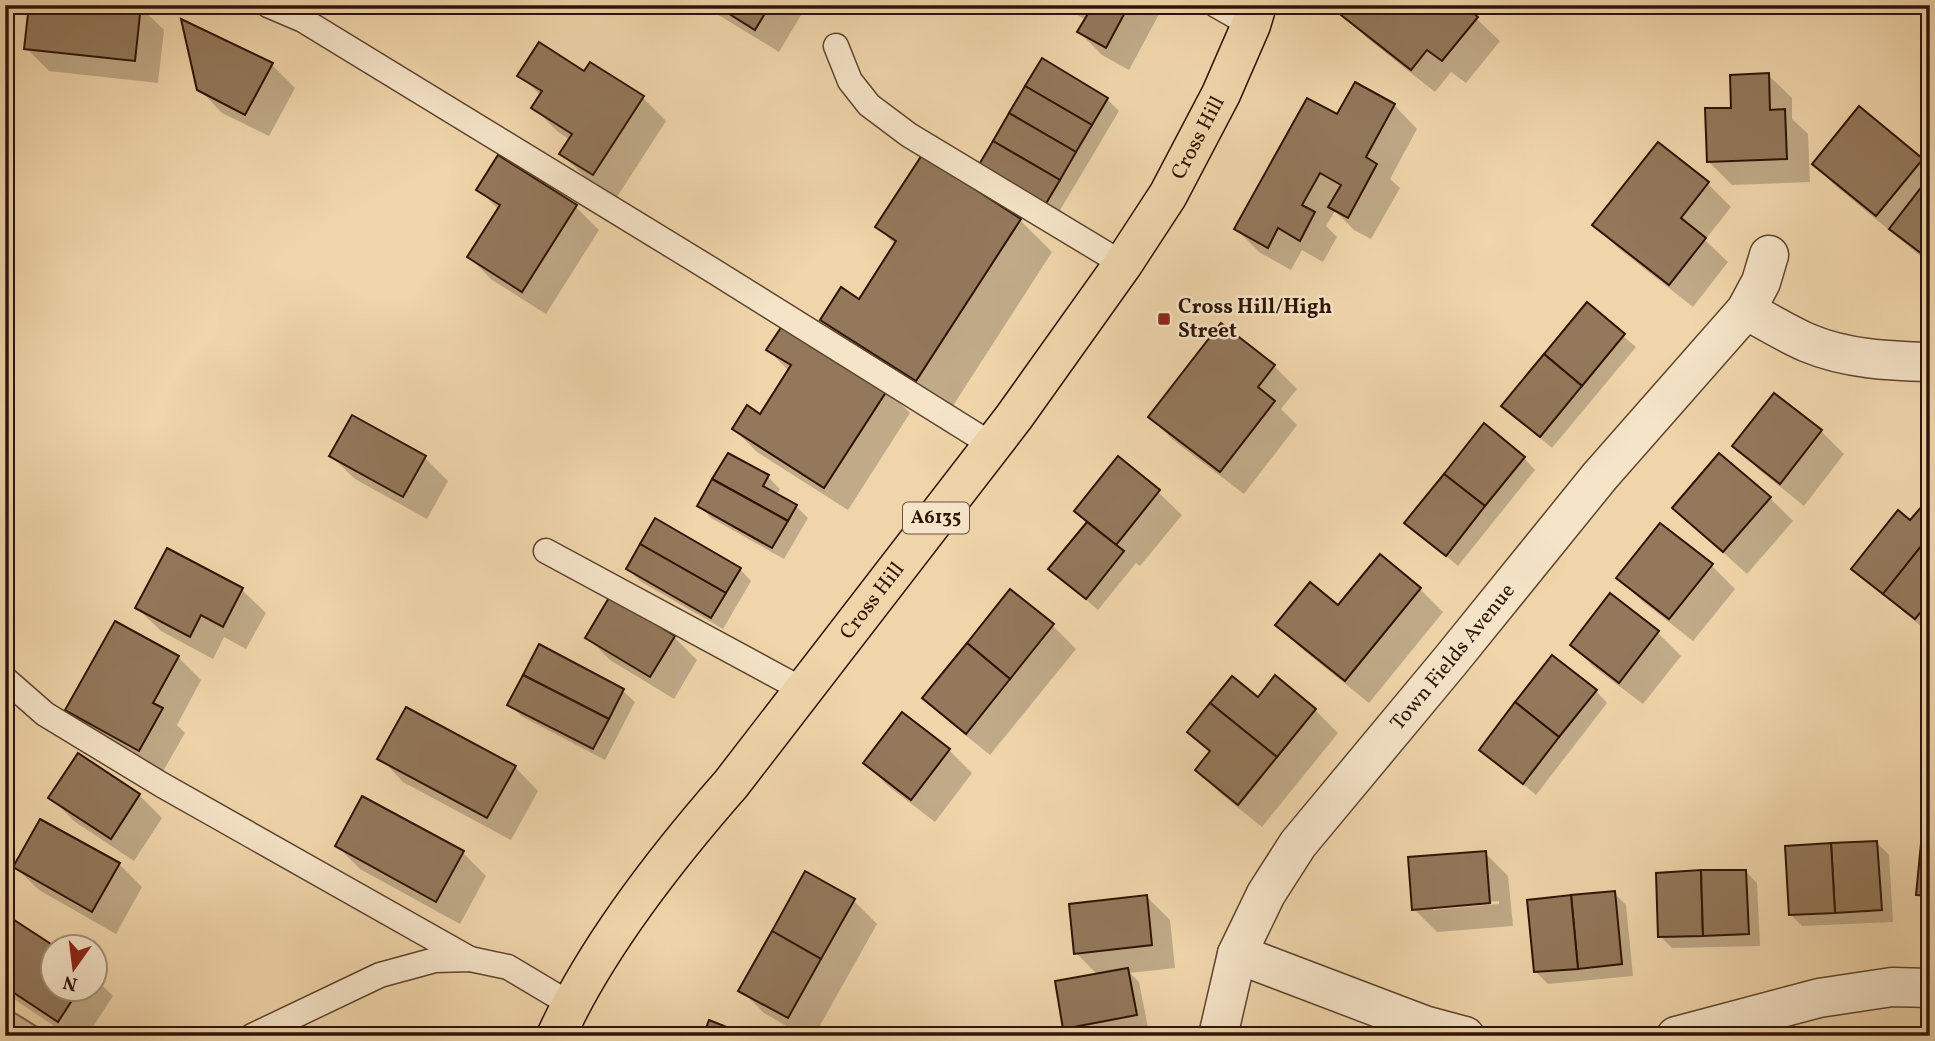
<svg xmlns="http://www.w3.org/2000/svg" width="1935" height="1041" viewBox="0 0 1935 1041" font-family="Vollkorn,serif">
  <style>
    .green { fill: #cfb48f; stroke: #7e644a; stroke-width: 2 }
    .shadow { fill: #0003; fill-rule: evenodd }
    .building { fill: #93785b; stroke: #2e1405; stroke-width: 2 }
    .lines { fill: none; stroke-linecap: round; stroke-linejoin: round }
    .service-casing { stroke: #5e442e; stroke-width: 27 }
    .minor-casing { stroke: #5e442e; stroke-width: 41 }
    .primary-casing { stroke: #2e1405; stroke-width: 41 }
    .service { stroke: #f5e4c8; stroke-width: 24 }
    .minor { stroke: #f5e4c8; stroke-width: 38 }
    .primary { stroke: #f0d5ab; stroke-width: 38 }
    .poi-dot { fill: #8f2418; stroke: #f5e4c8; stroke-width: 2.5 }
    .labels { text-anchor: middle; dominant-baseline: central; stroke-width: 5; stroke-linejoin: round; paint-order: stroke }
    .shield { fill: #f5e4c8; stroke: #6a5240; stroke-width: 2 }
    .shield-label { font-size: 19px; font-weight: bold; fill: #2e1405 }
    .street-label { font-size: 21px; fill: #2e1405; stroke: #f5e4c8 }
    .poi-label { font-size: 21px; font-weight: bold; fill: #2e1405; stroke: #f5e4c8; text-anchor: start }
  </style>
  <rect width="100%" height="100%" fill="#f0d5ab"/>
  <filter id="stains"><feTurbulence type="fractalNoise" baseFrequency=".00286" numOctaves="4"/><feColorMatrix values="0 0 0 0 .2 0 0 0 0 .09 0 0 0 0 .02 0 0 0 .5 -.17"/></filter>
  <radialGradient id="worn" r=".72"><stop offset=".6" stop-color="#630" stop-opacity="0"/><stop offset="1" stop-color="#630" stop-opacity=".3"/></radialGradient>
  <polygon class="green" points="5,1007 52,1036 5,1036"/>
  <g class="shadow">
    <polygon points="702,5 807,5 779,52"/>
    <polygon points="1060,5 1164,5 1129,70 1102,55 1079,32 1086,20"/>
    <polygon points="1462,5 1500,41 1466,83 1451,72 1435,92 1367,38 1344,15"/>
    <polygon points="5,6 14,15 5,31"/>
    <polygon points="140,7 164,30 158,83 49,71 26,48"/>
    <polygon points="183,22 272,65 295,88 269,136 222,113 199,89"/>
    <polygon points="591,64 643,98 666,121 617,197 585,177 562,154 570,140 557,131 534,108 541,96 520,75 584,73"/>
    <polygon points="1768,75 1792,98 1792,119 1808,134 1810,182 1732,185 1709,162"/>
    <polygon points="1107,99 1119,111 1056,217 991,179"/>
    <polygon points="1394,105 1417,129 1390,179 1400,188 1371,239 1354,230 1335,211 1326,226 1337,237 1323,262 1302,250 1291,270 1259,252 1236,229 1338,116"/>
    <polygon points="1658,145 1708,184 1731,207 1705,240 1728,262 1693,307 1618,248 1595,225"/>
    <polygon points="498,158 576,207 599,230 546,314 492,280 469,257 499,210 478,189"/>
    <polygon points="1922,160 1930,168 1930,264 1837,187 1814,164"/>
    <polygon points="1020,220 1052,252 949,412 854,352 822,320 859,301 895,245 878,227"/>
    <polygon points="1587,305 1636,347 1552,448 1503,406"/>
    <polygon points="768,350 887,390 910,413 848,510 757,452 734,429 760,416 789,371"/>
    <polygon points="1274,366 1297,389 1281,409 1297,425 1244,494 1173,440 1150,417"/>
    <polygon points="1774,395 1821,431 1844,454 1804,506 1758,469 1735,445"/>
    <polygon points="331,456 425,458 448,481 427,519 355,479"/>
    <polygon points="1524,458 1535,470 1458,566 1407,523"/>
    <polygon points="768,477 780,489 776,495 796,506 808,518 784,559 711,518 700,506"/>
    <polygon points="1158,492 1182,515 1140,566 1136,563 1098,610 1051,569 1088,523 1076,511"/>
    <polygon points="1770,498 1793,521 1747,574 1674,508"/>
    <polygon points="1930,513 1930,634 1866,580 1910,522"/>
    <polygon points="1661,525 1712,566 1735,589 1693,641 1642,601 1619,578"/>
    <polygon points="168,550 242,590 266,613 246,649 224,637 213,659 161,631 137,608"/>
    <polygon points="1380,556 1420,589 1443,612 1369,703 1301,648 1278,625 1339,607"/>
    <polygon points="628,569 740,569 751,581 723,629 640,581"/>
    <polygon points="1011,592 1053,626 1076,649 990,755 948,721 924,698"/>
    <polygon points="1658,633 1681,656 1643,704 1595,668 1572,645"/>
    <polygon points="587,637 674,637 697,660 674,699 610,660"/>
    <polygon points="540,646 623,691 635,702 605,760 521,716 510,704"/>
    <polygon points="178,657 201,680 177,725 185,733 162,773 90,733 67,710"/>
    <polygon points="1275,678 1315,710 1338,733 1262,827 1220,793 1197,770 1210,753 1189,732 1258,699"/>
    <polygon points="1596,691 1607,703 1536,795 1481,749"/>
    <polygon points="949,750 972,773 935,822 888,786 865,763"/>
    <polygon points="380,758 515,767 538,791 511,840 403,782"/>
    <polygon points="139,795 162,818 134,861 74,821 51,798"/>
    <polygon points="1930,825 1930,906 1918,894"/>
    <polygon points="1877,843 1889,855 1893,922 1802,926 1791,915"/>
    <polygon points="337,846 463,853 486,876 460,924 360,869"/>
    <path d="M1485,853L1508,876L1513,926L1437,932L1414,909ZM1499,901V904L1433,910V906Z"/>
    <polygon points="119,864 142,887 116,934 39,890 15,867"/>
    <polygon points="1746,872 1757,883 1760,946 1672,948 1660,936"/>
    <polygon points="806,874 854,901 877,924 814,1036 803,1036 764,1013 741,990"/>
    <polygon points="1614,893 1626,905 1633,976 1548,984 1536,972"/>
    <polygon points="1147,897 1170,920 1175,968 1130,973 1139,982 1148,1027 1099,1036 1072,1036 1065,1028 1098,975 1076,953"/>
    <polygon points="5,916 52,948 52,988 94,988 94,977 113,996 87,1036 69,1036 5,993"/>
  </g>
  <g class="building">
    <polygon points="29,5 141,5 135,61 24,49"/>
    <polygon points="715,5 770,5 755,30"/>
    <polygon points="1076,5 1129,5 1106,48 1077,32 1089,12"/>
    <polygon points="1349,5 1464,5 1478,17 1442,61 1427,50 1411,70 1341,15"/>
    <polygon points="181,19 273,63 245,115 197,90"/>
    <polygon points="539,42 584,71 590,62 644,96 593,175 559,154 572,134 531,108 542,91 517,76"/>
    <polygon points="1042,58 1108,98 1092,125 1025,86"/>
    <polygon points="1769,73 1770,110 1785,109 1787,159 1707,162 1705,108 1731,108 1730,75"/>
    <polygon points="1355,82 1395,104 1366,157 1377,164 1348,218 1328,207 1341,185 1320,173 1302,205 1315,212 1300,241 1278,228 1268,248 1234,229 1307,98 1337,114"/>
    <polygon points="1025,86 1092,125 1076,152 1009,113"/>
    <polygon points="1859,106 1923,159 1876,216 1812,164"/>
    <polygon points="1009,113 1076,152 1060,180 993,141"/>
    <polygon points="993,141 1060,180 1044,207 977,168"/>
    <polygon points="1658,142 1709,182 1681,218 1706,238 1669,285 1592,225"/>
    <polygon points="498,155 577,205 522,292 467,257 500,205 476,190"/>
    <polygon points="922,155 1021,219 916,381 820,320 841,287 859,299 896,241 875,227"/>
    <polygon points="1930,176 1930,260 1889,229"/>
    <polygon points="1587,302 1625,334 1582,386 1544,354"/>
    <polygon points="784,323 888,389 824,488 732,429 747,405 760,414 791,365 766,350"/>
    <polygon points="1221,323 1275,365 1258,387 1275,401 1220,472 1148,417"/>
    <polygon points="1544,354 1582,386 1540,437 1501,406"/>
    <polygon points="1774,393 1822,430 1780,484 1732,446"/>
    <polygon points="352,415 426,456 403,497 329,456"/>
    <polygon points="1484,423 1525,457 1485,506 1444,474"/>
    <polygon points="728,453 769,475 763,486 797,505 788,521 712,479"/>
    <polygon points="1719,453 1771,497 1723,552 1672,508"/>
    <polygon points="1118,456 1160,490 1116,545 1074,511"/>
    <polygon points="1444,474 1485,506 1446,556 1404,523"/>
    <polygon points="712,479 788,521 772,548 697,506"/>
    <polygon points="1923,505 1930,510 1930,535 1883,594 1851,569 1898,510 1910,520"/>
    <polygon points="655,518 741,568 726,593 640,544"/>
    <polygon points="1087,522 1124,551 1086,599 1048,569"/>
    <polygon points="1660,523 1713,564 1669,619 1616,578"/>
    <polygon points="1930,535 1930,601 1915,619 1883,594"/>
    <polygon points="640,544 726,593 711,618 626,569"/>
    <polygon points="167,548 243,588 223,627 201,615 190,637 135,608"/>
    <polygon points="1380,554 1421,588 1345,681 1275,625 1310,582 1338,605"/>
    <polygon points="1010,589 1054,624 1010,679 967,643"/>
    <polygon points="1610,593 1659,631 1619,683 1570,645"/>
    <polygon points="610,596 675,636 650,677 585,638"/>
    <polygon points="115,621 179,656 153,703 163,708 139,751 65,710"/>
    <polygon points="967,643 1010,679 966,734 922,698"/>
    <polygon points="539,644 624,689 609,719 523,675"/>
    <polygon points="1552,655 1597,690 1559,737 1515,702"/>
    <polygon points="523,675 609,719 593,749 507,705"/>
    <polygon points="1275,675 1316,709 1277,757 1210,703 1232,676 1258,697"/>
    <polygon points="1515,702 1559,737 1523,784 1479,750"/>
    <polygon points="1210,703 1277,757 1238,805 1195,770 1210,751 1187,732"/>
    <polygon points="406,707 516,766 487,818 377,759"/>
    <polygon points="902,712 950,749 911,800 863,763"/>
    <polygon points="78,753 140,794 111,839 48,798"/>
    <polygon points="362,796 464,851 436,902 335,846"/>
    <polygon points="40,819 120,863 92,912 13,867"/>
    <polygon points="1923,823 1930,823 1930,896 1916,895"/>
    <polygon points="1877,841 1882,910 1835,913 1831,843"/>
    <polygon points="1831,843 1835,913 1789,915 1785,846"/>
    <polygon points="1486,851 1490,903 1412,910 1408,857"/>
    <polygon points="1701,870 1703,936 1658,937 1656,873"/>
    <polygon points="1701,870 1746,870 1749,934 1703,936"/>
    <polygon points="805,871 855,899 821,959 772,931"/>
    <polygon points="1615,891 1622,964 1578,969 1571,895"/>
    <polygon points="1147,895 1152,945 1074,954 1069,904"/>
    <polygon points="1571,895 1578,969 1534,972 1527,900"/>
    <polygon points="5,914 54,946 52,988 80,988 58,1022 5,987"/>
    <polygon points="772,931 821,959 788,1018 738,991"/>
    <polygon points="1128,968 1137,1015 1063,1029 1055,981"/>
    <polygon points="709,1020 749,1036 703,1036"/>
  </g>
  <g class="lines">
    <g class="service-casing">
      <g id="service">
        <polyline points="268,5 303,20 712,270 992,445"/>
        <polyline points="1216,5 1251,25"/>
        <polyline points="836,46 850,81 869,105 909,135 1123,264"/>
        <polyline points="546,551 803,690"/>
        <polyline points="5,679 45,714 162,785 470,959"/>
        <polyline points="252,1036 380,975 435,960 470,959 508,967 570,1004"/>
      </g>
    </g>
    <g class="minor-casing">
      <g id="minor">
        <path d="M1746,310C1766,321 1787,334 1808,343C1846,359 1889,361 1930,362"/>
        <polyline points="1237,954 1424,1025 1465,1036"/>
        <path id="s1" d="M1218,1036L1237,954L1266,894L1298,844L1451,660L1600,476L1746,310L1761,282L1769,255"/>
        <polyline points="1676,1036 1819,998 1892,987 1930,988"/>
      </g>
    </g>
    <g class="primary-casing">
      <g id="primary">
        <path id="s2" d="M556,1036C596,947 667,857 731,784L1014,417L1123,264L1168,195L1221,94L1251,25L1257,5"/>
      </g>
    </g>
    <use href="#service" class="service"/>
    <use href="#minor" class="minor"/>
    <use href="#primary" class="primary"/>
  </g>
  <rect class="poi-dot" x="1157" y="312" width="14" height="14" rx="3.5"/>
  <g class="labels">
    <rect class="shield" x="903" y="502.5" width="66" height="31" rx="5"/>
    <g class="shield-label">
      <text x="936" y="518">A6135</text>
    </g>
    <g class="street-label">
      <text stroke="none"><textPath href="#s2" startOffset="1106">Cross Hill</textPath></text>
      <text stroke="none"><textPath href="#s2" startOffset="539">Cross Hill</textPath></text>
      <text stroke="none"><textPath href="#s1" startOffset="453">Town Fields Avenue</textPath></text>
    </g>
    <g class="poi-label">
      <text x="1178" y="307">Cross Hill/High<tspan x="1178" dy="24">Street</tspan></text>
    </g>
  </g>
  <rect width="1935" height="1041" fill="none" stroke="#f0d5ab" stroke-width="28"/>
  <rect x="7" y="7" width="1921" height="1027" fill="none" stroke="#2e1405" stroke-width="3.5"/>
  <rect x="14" y="14" width="1907" height="1013" fill="none" stroke="#2e1405" stroke-width="2"/>
  <g transform="translate(74 968) rotate(194)"><circle r="33" fill="#f5e4c8" stroke="#a5917a" stroke-width="2"/>
  <path d="M0-5L12 26L0 18L-12 26Z" fill="#8f2418"/>
  <text y="-10" font-size="19" font-weight="bold" text-anchor="middle" fill="#2e1405">N</text>
  </g>
  <rect width="100%" height="100%" filter="url(#stains)"/>
  <rect width="100%" height="100%" fill="url(#worn)"/>
</svg>
